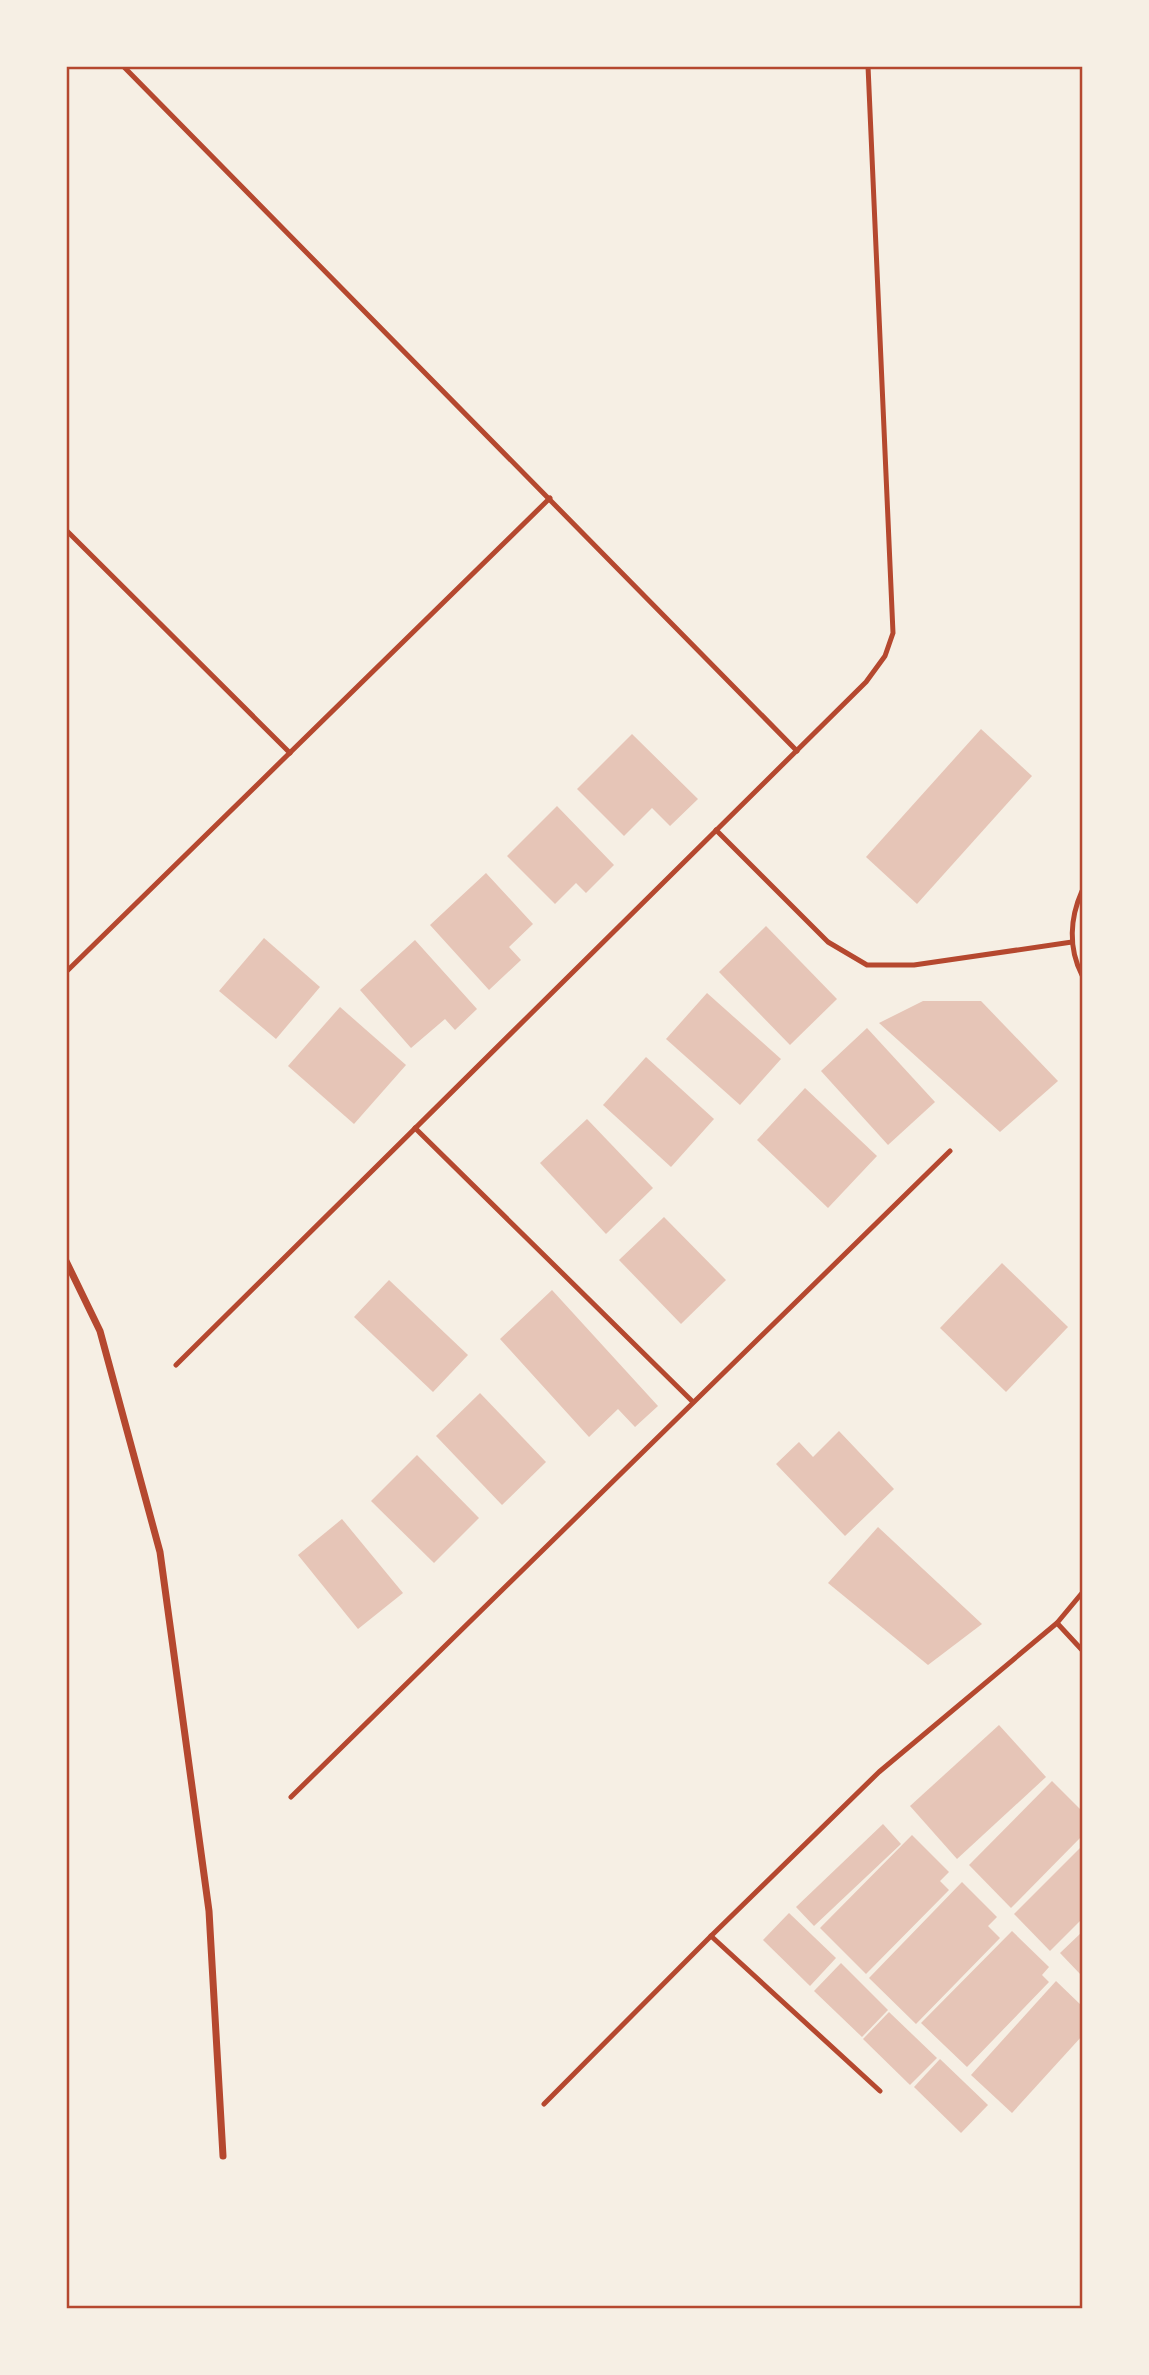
<svg xmlns="http://www.w3.org/2000/svg" width="1149" height="2375" viewBox="0 0 1149 2375" font-family="'Noto Serif',serif">
  <style>
    .building { fill: #e6c5b7 }
    .lines { fill: none; stroke-linecap: round; stroke-linejoin: round }
    .service { stroke: #b5482f; stroke-width: 5 }
    .minor { stroke: #b5482f; stroke-width: 7 }
    .neatline { fill: none; stroke: #b5482f; stroke-width: 2.5 }
  </style>
  <rect width="100%" height="100%" fill="#f6efe4"/>
  <g class="building">
    <polygon points="981,729 1032,776 917,904 866,857"/>
    <polygon points="632,734 698,799 670,826 652,808 624,836 577,789"/>
    <polygon points="557,806 614,865 586,893 576,883 555,904 507,856"/>
    <polygon points="486,873 533,924 509,947 521,960 489,990 430,925"/>
    <polygon points="766,926 837,999 790,1045 719,972"/>
    <polygon points="264,938 320,987 276,1039 219,991"/>
    <polygon points="415,940 477,1009 455,1030 445,1019 411,1048 360,990"/>
    <polygon points="707,993 781,1059 740,1105 666,1039"/>
    <polygon points="923,1001 981,1001 1058,1081 1000,1132 879,1023"/>
    <polygon points="340,1007 406,1065 354,1124 288,1066"/>
    <polygon points="867,1028 935,1102 888,1145 821,1071"/>
    <polygon points="646,1057 714,1119 671,1167 603,1105"/>
    <polygon points="805,1088 877,1156 828,1208 757,1140"/>
    <polygon points="587,1119 653,1188 606,1234 540,1163"/>
    <polygon points="664,1217 726,1280 681,1324 619,1260"/>
    <polygon points="1002,1263 1068,1327 1006,1392 940,1328"/>
    <polygon points="389,1280 468,1355 433,1392 354,1317"/>
    <polygon points="552,1290 658,1406 635,1427 618,1409 589,1437 500,1339"/>
    <polygon points="480,1393 546,1462 502,1505 436,1436"/>
    <polygon points="839,1431 894,1489 845,1536 776,1464 799,1442 813,1457"/>
    <polygon points="417,1455 479,1518 434,1563 371,1501"/>
    <polygon points="342,1519 403,1593 358,1629 298,1555"/>
    <polygon points="878,1527 982,1624 928,1665 828,1583"/>
    <polygon points="999,1725 1046,1777 957,1859 910,1806"/>
    <polygon points="1052,1781 1082,1811 1082,1836 1011,1908 969,1865"/>
    <polygon points="883,1824 901,1844 814,1926 796,1907"/>
    <polygon points="912,1835 949,1872 940,1881 949,1890 866,1974 820,1928"/>
    <polygon points="1082,1846 1082,1919 1050,1951 1014,1914"/>
    <polygon points="962,1882 997,1917 988,1926 1000,1938 916,2024 869,1978"/>
    <polygon points="789,1913 836,1958 810,1986 763,1940"/>
    <polygon points="1012,1931 1049,1967 1042,1975 1049,1982 967,2067 921,2023"/>
    <polygon points="1082,1932 1082,1976 1060,1953"/>
    <polygon points="841,1963 888,2010 862,2037 814,1991"/>
    <polygon points="1056,1981 1082,2006 1082,2036 1012,2113 971,2075"/>
    <polygon points="889,2012 937,2058 910,2085 863,2039"/>
    <polygon points="940,2059 988,2105 961,2133 914,2087"/>
  </g>
  <g class="lines">
    <g class="service">
      <polyline points="123,66 797,751"/>
      <polyline points="66,530 290,753"/>
      <polyline points="716,830 828,942 867,965 914,965 1072,942"/>
      <path d="M1082,891C1070,918 1068,948 1082,975"/>
      <polyline points="66,972 550,498"/>
      <polyline points="415,1128 693,1402"/>
      <polyline points="176,1365 866,682 885,656 893,633 868,66"/>
      <polyline points="1057,1623 1082,1650"/>
      <polyline points="291,1797 950,1151"/>
      <polyline points="711,1936 880,2091"/>
      <polyline points="544,2104 711,1936 879,1772 1057,1623 1082,1593"/>
    </g>
    <polyline class="minor" points="66,1261 100,1331 160,1552 209,1911 223,2156"/>
  </g>
  <rect width="1149" height="2375" fill="none" stroke="#f6efe4" stroke-width="136"/>
  <rect x="68" y="68" width="1013" height="2239" class="neatline"/>
</svg>
